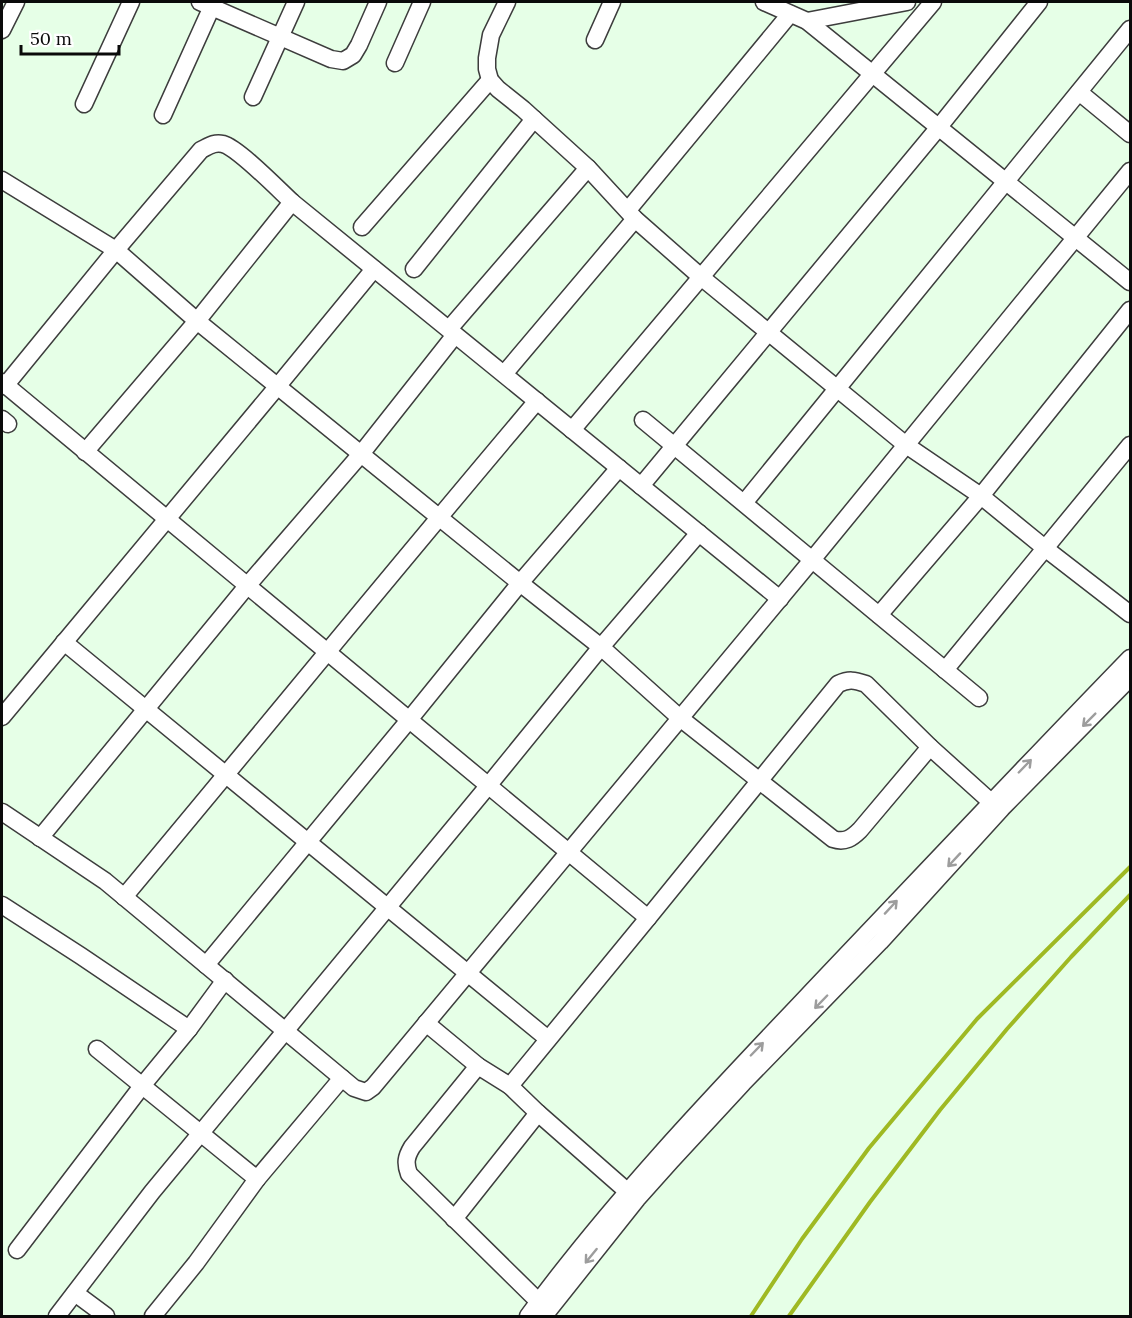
<svg xmlns="http://www.w3.org/2000/svg" width="1132" height="1318" viewBox="0 0 1132 1318" font-family="Lora,serif">
  <style>
    .lines { fill: none; stroke-linecap: round; stroke-linejoin: round }
    .minor-casing { stroke: #3d3d3d; stroke-width: 19 }
    .minor { stroke: #fff; stroke-width: 16 }
    .rail { stroke: #9fb923; stroke-width: 4 }
    .oneway { stroke: #9d9d9d }
  </style>
  <rect width="100%" height="100%" fill="#e6ffe7"/>
  <g class="lines">
    <g class="minor-casing">
      <g id="minor">
        <polyline points="200,2 331,59 343,61 353,55 359,45 378,2"/>
        <polyline points="507,2 491,35 487,58 487,69 490,80 498,89 523,109 588,168 635,219 701,277 906,445 981,496 1046,549 1130,614"/>
        <polyline points="764,2 807,21 1130,282"/>
        <polyline points="807,21 907,2"/>
        <polyline points="2,30 16,2"/>
        <polyline points="595,40 612,2"/>
        <polyline points="395,63 422,2"/>
        <polyline points="1079,92 1130,134"/>
        <polyline points="253,97 296,2"/>
        <polyline points="84,104 131,2"/>
        <polyline points="163,115 214,2"/>
        <path d="M2,180L116,250L197,321L520,583L601,647L680,718L833,839C845,843 852,838 860,830L930,747"/>
        <polyline points="628,210 790,14"/>
        <polyline points="362,227 490,80"/>
        <polyline points="414,269 534,119"/>
        <polyline points="449,329 588,168"/>
        <polyline points="504,374 635,219"/>
        <polyline points="2,382 648,918"/>
        <path d="M5,386L116,250L201,150C209,146 214,142 223,144C238,148 278,189 292,202L780,599"/>
        <polyline points="2,419 8,424"/>
        <polyline points="643,420 979,698"/>
        <polyline points="572,430 933,2"/>
        <polyline points="85,452 197,321 292,202"/>
        <polyline points="641,486 939,127 1039,2"/>
        <polyline points="744,503 1130,29"/>
        <polyline points="879,615 981,496 1130,310"/>
        <polyline points="64,642 548,1039"/>
        <polyline points="945,670 1130,445"/>
        <polyline points="2,717 277,387 374,269"/>
        <polyline points="2,812 105,881 354,1088 366,1092 373,1087 812,560 1130,171"/>
        <polyline points="40,838 247,586 361,454 455,335"/>
        <path d="M124,897C262,732 398,565 537,401"/>
        <polyline points="2,905 81,956 189,1029"/>
        <polyline points="206,965 409,720 520,583 619,468"/>
        <polyline points="426,1023 478,1066 510,1086 538,1113 628,1192"/>
        <polyline points="97,1049 257,1179"/>
        <path d="M478,1066L412,1147C406,1157 405,1163 409,1174L539,1302"/>
        <path d="M510,1086L648,918L838,684C849,679 854,680 866,684L930,747L991,802"/>
        <polyline points="454,1219 538,1113"/>
        <polyline points="17,1250 142,1086 189,1029 225,980"/>
        <polyline points="75,1293 106,1316"/>
        <polyline points="57,1316 152,1192 488,786 601,647 699,533"/>
        <polyline points="153,1316 196,1263 257,1179 342,1078"/>
        <path d="M528,1316C619,1192 727,1081 833,969C932,865 1030,761 1130,658"/>
        <polyline points="544,1316 637,1199 671,1161 743,1083 880,942 1002,808 1130,678"/>
      </g>
    </g>
    <use href="#minor" class="minor"/>
    <g class="rail">
      <polyline points="751,1316 802,1239 869,1148 977,1019 1130,867"/>
      <polyline points="789,1316 870,1202 940,1110 1007,1029 1071,957 1130,895"/>
    </g>
  </g>
  <defs><path id="oneway-shaft" d="M-6 0H5M1.5-3L5.5 0L1.5 3" fill="none" stroke-width="1.6" stroke-linecap="round" stroke-linejoin="round" transform="scale(1.5)"/></defs>
  <g class="oneway">
    <use href="#oneway-shaft" transform="translate(1089 720) rotate(135)"/>
    <use href="#oneway-shaft" transform="translate(1025 766) rotate(-46)"/>
    <use href="#oneway-shaft" transform="translate(954 860) rotate(133)"/>
    <use href="#oneway-shaft" transform="translate(891 907) rotate(-47)"/>
    <use href="#oneway-shaft" transform="translate(821 1002) rotate(134)"/>
    <use href="#oneway-shaft" transform="translate(757 1049) rotate(-46)"/>
    <use href="#oneway-shaft" transform="translate(591 1256) rotate(129)"/>
  </g>
  <rect width="1132" height="1318" fill="none" stroke="#0a0a0a" stroke-width="6"/>
  <path d="M21 45v9h98v-9" fill="none" stroke="#0a0a0a" stroke-width="3"/>
  <text x="30" y="45" font-size="18" fill="#0a0a0a" stroke="#ffffff" stroke-width="4.5" paint-order="stroke">50 m</text>
</svg>
